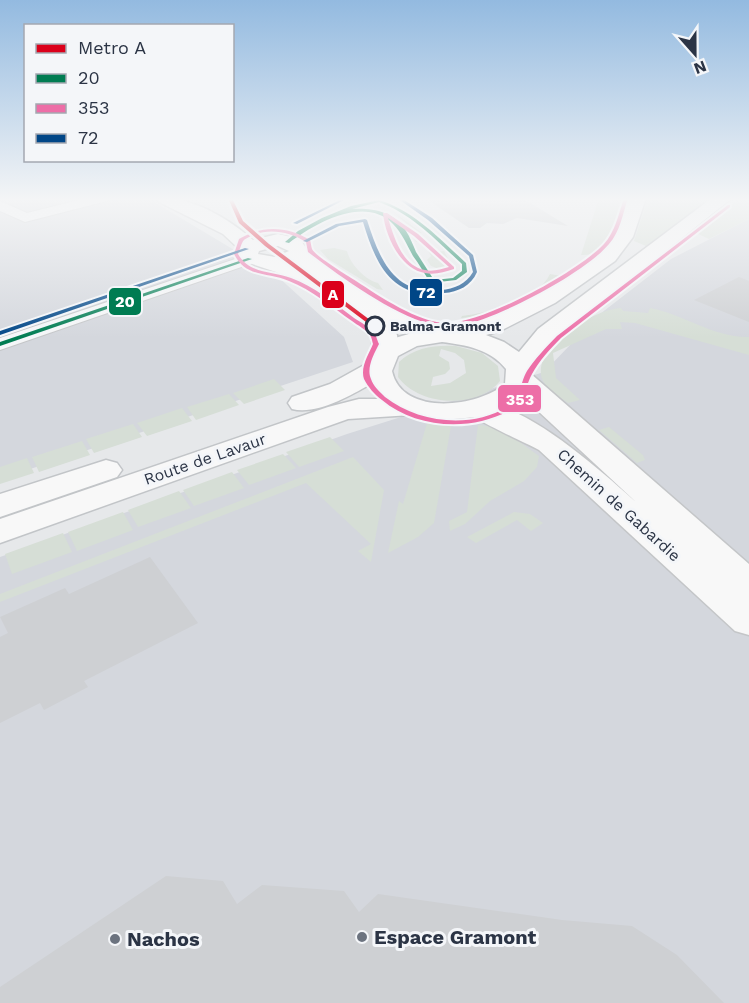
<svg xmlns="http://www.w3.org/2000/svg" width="749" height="1003" viewBox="0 0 749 1003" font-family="'Work Sans',sans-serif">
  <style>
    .built { fill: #d4d7dd }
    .green { fill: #d6ded6; fill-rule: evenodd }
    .building { fill: #ced0d3 }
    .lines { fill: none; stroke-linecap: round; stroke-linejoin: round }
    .street-casing { stroke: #c4c6c8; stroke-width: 2 }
    .secondary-casing { stroke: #c4c6c8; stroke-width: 3 }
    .primary-casing { stroke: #c2c5c8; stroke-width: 3 }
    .street { fill: #f5f6f7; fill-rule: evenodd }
    .secondary { fill: #f8f8f8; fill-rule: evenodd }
    .primary { fill: #f8f8f8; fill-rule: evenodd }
    .bus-1-casing { stroke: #f4f6f9; stroke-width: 4 }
    .bus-2-casing { stroke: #f4f6f9; stroke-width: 4 }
    .bus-3-casing { stroke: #f4f6f9; stroke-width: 4 }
    .bus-1 { fill: #007c52; fill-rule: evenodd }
    .bus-2 { fill: #ed6ea7; fill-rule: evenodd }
    .bus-3 { fill: #004687; fill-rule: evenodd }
    .metro-1-casing { stroke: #f4f6f9; stroke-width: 5 }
    .metro-1 { fill: #db001b; fill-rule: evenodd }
    .stop-dot { fill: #f4f6f9; stroke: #2b3445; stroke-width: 3 }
    .poi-dot { fill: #6c737f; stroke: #f4f6f9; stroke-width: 2 }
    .labels { text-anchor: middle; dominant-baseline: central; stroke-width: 6; stroke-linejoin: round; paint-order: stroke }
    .far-stop-label { font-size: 14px; font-weight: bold; fill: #2b3445; stroke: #f4f6f9; text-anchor: start }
    .street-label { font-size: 16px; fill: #2b3445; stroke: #f4f6f9 }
    .near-poi-label { font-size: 20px; font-weight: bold; fill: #2b3445; stroke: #f4f6f9; text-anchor: start }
    .line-badge { stroke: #f4f6f9; stroke-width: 2 }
    .badge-label { font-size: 16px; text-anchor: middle; font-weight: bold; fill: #fff }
  </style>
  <rect width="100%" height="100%" fill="#e6e8ea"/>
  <g class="built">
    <polygon points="0,198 149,199 276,275 344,337 353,362 0,479"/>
    <polygon points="749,219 749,1003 0,1003 0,557 347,434 544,372 600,314 671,259"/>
  </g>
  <g class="green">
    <path d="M599,198H623C616,218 609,257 581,255Z"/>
    <polygon points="648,198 711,198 646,246 634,241"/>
    <polygon points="741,198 749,198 749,219 709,239 694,232"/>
    <polygon points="391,210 422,233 416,234 437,252 444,251 452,266 442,270 431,266 427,260 431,256 423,242 416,242 405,222"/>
    <path d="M334,248L347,251C350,264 365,280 378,283L383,290L377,289L328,259L320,250Z"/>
    <path d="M550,274L562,276C542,300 491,316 461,318L462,316C489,313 538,300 550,274Z"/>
    <path d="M621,308L623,311L648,313L650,308C683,314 714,338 749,337V355L635,323L620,322L622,329H606L553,353L556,378L580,400L568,403C560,397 547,390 543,381C529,347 592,310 621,308Z"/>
    <path d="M456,346L482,353L498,366L500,381C477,410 419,406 398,377L399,362C415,347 435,345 456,346ZM441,349L455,353L464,360L466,373L450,383L431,386L433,377L445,374L450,369L449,362L439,356Z"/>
    <polygon points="274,379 285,390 244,404 233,393"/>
    <polygon points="229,394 239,405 196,420 187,407"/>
    <polygon points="182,408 192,421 147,436 137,423"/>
    <polygon points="427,423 451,426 434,523 418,537 388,553 399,501 403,504"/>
    <polygon points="133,424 142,437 94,453 86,439"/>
    <path d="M478,425C502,426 520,443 539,456L537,467L524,481L490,501L465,524L450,531L449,521L467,512Z"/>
    <polygon points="609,427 643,455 645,460 637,463 599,430"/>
    <polygon points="330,437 344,451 299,467 286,452"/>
    <polygon points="82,441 90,455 39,472 32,457"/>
    <polygon points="283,454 296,468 249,485 237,470"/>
    <polygon points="353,457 384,490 371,562 358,551 371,544 306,483 0,602 0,594"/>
    <polygon points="27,458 34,473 0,484 0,467"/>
    <polygon points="232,472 244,488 194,506 183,490"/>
    <polygon points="179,491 191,508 138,527 128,510"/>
    <polygon points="123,512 133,530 77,551 68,532"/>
    <polygon points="514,512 530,514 543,523 531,531 517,520 476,543 467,537"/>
    <polygon points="63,533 72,552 12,574 5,554"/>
  </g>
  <g class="building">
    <polygon points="425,198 522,198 568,226 517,218 503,224 487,223 480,228 469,228"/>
    <polygon points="739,277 749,281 749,322 694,300"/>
    <polygon points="150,557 198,623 84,681 88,687 44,710 40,703 0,723 0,637 8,633 0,617 65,588 69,594"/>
    <polygon points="166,876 223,881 237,904 262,885 344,891 359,912 378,894 562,920 632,926 677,955 724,1003 0,1003 0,987"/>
  </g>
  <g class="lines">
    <g class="street-casing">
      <g id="street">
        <polygon points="87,198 109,198 107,201 25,222 0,211 0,201 27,213"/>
        <polygon points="250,254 256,256 258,259 256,262 0,350 0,338"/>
      </g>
    </g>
    <g class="secondary-casing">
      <g id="secondary">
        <path d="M156,198C189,195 228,218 253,240L278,234L300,239L310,254L415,318L451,330L454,335L451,340C432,345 404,333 389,323L397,335L399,352L395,357L386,360L377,357L373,352L371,333L355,317L306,287L276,272L240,260L236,256L238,248L223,234L159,202ZM278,246L289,251L275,257L258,254L259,251Z"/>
        <path d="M520,371L530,373L749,564V635L735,631L539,450C526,443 468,417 463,409L467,403C514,391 602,472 636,502L510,385L506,379L510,373Z"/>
      </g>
    </g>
    <g class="primary-casing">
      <g id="primary">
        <path d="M628,198H646L633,237L615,261L555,303L500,331L486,335L504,342L519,352L538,329L712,198H732L556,339L532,370V387L517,403L477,417L442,420L412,415L348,419L0,543V519L328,407L359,399H379L369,385C348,397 316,415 292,409L288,403L292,397L330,384L366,364L374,351L388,340L419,331L453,329L482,321L539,293L601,253L613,236ZM442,342C466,345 490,349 506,369L505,384C478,407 402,417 392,371L398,356L417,346Z"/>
        <polygon points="106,460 117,463 122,470 117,477 0,517 0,494"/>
      </g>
    </g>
    <use href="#street" class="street"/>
    <use href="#secondary" class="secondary"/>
    <use href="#primary" class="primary"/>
    <g class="bus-1-casing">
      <g id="bus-1">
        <path d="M379,200C414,211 439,238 466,263L467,272L456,280L430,283C425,274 419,264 413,256C407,245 402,233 393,224C365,195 315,223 289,243L285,242L298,231L322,218L351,206ZM379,202C412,214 436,240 462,264V271L453,278L434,280C428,271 422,261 416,252C413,245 410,237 406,231C393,211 373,208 352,209Z"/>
        <polygon points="248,258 252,259 0,346 0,342"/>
      </g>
    </g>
    <g class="bus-2-casing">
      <g id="bus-2">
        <path d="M624,198H628C623,213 620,232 609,244C585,273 499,318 462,325C451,327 440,327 430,324C390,313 341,277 308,252L306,242C290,232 271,228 253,235C251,236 245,239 244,240C241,243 240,250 238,254C249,274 272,271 291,278C314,286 335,304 354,318C360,322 368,326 373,331C376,334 377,340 379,344C374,354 366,368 371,379C373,386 380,392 385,397C418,423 471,429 507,407C522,397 519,385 527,371C535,359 546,347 557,336L728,205H730V207L561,338C550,349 539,361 532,374C523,391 528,401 508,411C470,432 415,428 382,400C375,395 368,387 364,379C360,367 369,354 373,344C372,341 372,338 370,335C367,330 357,325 352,321C332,307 312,290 289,281C268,272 246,278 234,254L239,239C262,225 287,226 310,240C311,243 311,246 312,249C315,256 348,276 356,281C379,296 419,323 446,323C483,324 579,271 604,244C615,232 619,213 624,198Z"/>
        <path d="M383,213H387L418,234L454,267V269C444,272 435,275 425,273C400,269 385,235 383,213ZM388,218L414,236L449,267C441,269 433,272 425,270C402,266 394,237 388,218Z"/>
      </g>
    </g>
    <g class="bus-3-casing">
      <g id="bus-3">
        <polygon points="344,198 348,198 297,224 293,223"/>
        <path d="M397,198H401L432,218L473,255L477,272C471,286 458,292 444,293C392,300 376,265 363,222L339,226L307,242L303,241L336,224L365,219L367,220C379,258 394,296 441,290C454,289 466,284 473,272L469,256L428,220Z"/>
        <polygon points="245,248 249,249 0,335 0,331"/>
      </g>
    </g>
    <use href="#bus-1" class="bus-1"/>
    <use href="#bus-2" class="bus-2"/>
    <use href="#bus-3" class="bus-3"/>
    <g class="metro-1-casing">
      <polygon id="metro-1" points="228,198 232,198 243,221 269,244 378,326 378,328 374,328 265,246 239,223"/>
    </g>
    <use href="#metro-1" class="metro-1"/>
  </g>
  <linearGradient id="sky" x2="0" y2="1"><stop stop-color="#93bae0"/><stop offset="0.59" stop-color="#f4f5f6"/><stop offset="1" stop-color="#f4f5f6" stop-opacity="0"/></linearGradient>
  <rect width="749" height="338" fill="url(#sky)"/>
  <circle class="stop-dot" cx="375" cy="326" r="9"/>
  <g class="poi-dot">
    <circle cx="362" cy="937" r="6"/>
    <circle cx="115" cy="939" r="6"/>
  </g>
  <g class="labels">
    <g class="far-stop-label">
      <text x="390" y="326">Balma-Gramont</text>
    </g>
    <g class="street-label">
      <text transform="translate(205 459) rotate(-19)">Route de Lavaur</text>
      <text transform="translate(619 505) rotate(42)">Chemin de Gabardie</text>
    </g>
    <g class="near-poi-label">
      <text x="374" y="937">Espace Gramont</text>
      <text x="127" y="939">Nachos</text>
    </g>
  </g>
  <g class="line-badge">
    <rect x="409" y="278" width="34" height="29" rx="6" fill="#004687"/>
    <rect x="321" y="280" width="24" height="29" rx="6" fill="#db001b"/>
    <rect x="108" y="287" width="34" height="29" rx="6" fill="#007c52"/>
    <rect x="497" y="384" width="45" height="29" rx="6" fill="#ed6ea7"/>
  </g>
  <g class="badge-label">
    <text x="426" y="298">72</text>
    <text x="333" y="300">A</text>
    <text x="125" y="307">20</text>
    <text x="520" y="405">353</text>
  </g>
  <rect x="24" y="24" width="210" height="138" fill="#f4f6f9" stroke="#a4a8b1" stroke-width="1.5"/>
  <rect x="36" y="44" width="30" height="9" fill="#db001b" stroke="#a4a8b1" stroke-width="1.5"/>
  <text x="78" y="54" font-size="18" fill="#2b3445">Metro A</text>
  <rect x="36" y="74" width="30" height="9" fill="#007c52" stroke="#a4a8b1" stroke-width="1.5"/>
  <text x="78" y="84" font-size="18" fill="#2b3445">20</text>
  <rect x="36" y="104" width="30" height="9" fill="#ed6ea7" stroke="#a4a8b1" stroke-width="1.5"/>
  <text x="78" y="114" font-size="18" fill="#2b3445">353</text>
  <rect x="36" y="134" width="30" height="9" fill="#004687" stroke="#a4a8b1" stroke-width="1.5"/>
  <text x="78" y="144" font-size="18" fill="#2b3445">72</text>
  <g transform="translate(695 54) rotate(159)" stroke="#f4f6f9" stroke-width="4.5" paint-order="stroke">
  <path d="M0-4.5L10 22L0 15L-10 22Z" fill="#2b3445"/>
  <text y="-9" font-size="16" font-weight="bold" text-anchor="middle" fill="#2b3445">N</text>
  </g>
</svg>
